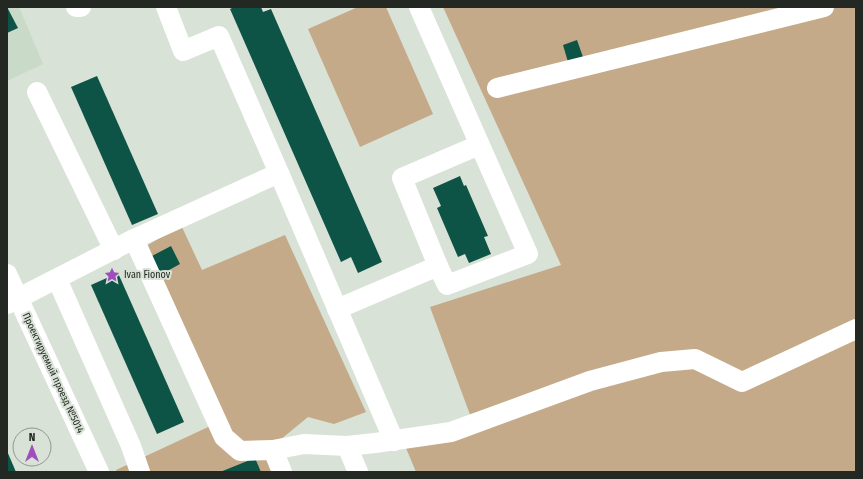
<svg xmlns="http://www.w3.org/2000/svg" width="863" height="479" viewBox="0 0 863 479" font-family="'Fira Sans Condensed',sans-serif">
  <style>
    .built { fill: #cadac8 }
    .green { fill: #c4aa89 }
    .building { fill: #0d5447 }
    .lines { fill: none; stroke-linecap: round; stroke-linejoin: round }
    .minor { stroke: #fff; stroke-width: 20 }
    .labels { text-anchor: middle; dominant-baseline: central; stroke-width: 4; stroke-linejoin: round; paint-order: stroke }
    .poi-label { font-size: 10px; fill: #242823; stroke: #d8e2d6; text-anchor: start }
    .street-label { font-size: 10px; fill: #242823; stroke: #d8e2d6 }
  </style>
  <rect width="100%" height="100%" fill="#d8e2d6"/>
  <polygon class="built" points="7,7 19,7 43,64 7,81"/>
  <g class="green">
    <polygon points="358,7 386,7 433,114 360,147 308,29"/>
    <polygon points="443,7 856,7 856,472 416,472 406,448 475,428 430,307 561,265"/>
    <polygon points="181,225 202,270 285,235 366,412 334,424 308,417 269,449 275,472 117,472 116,470 221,421 143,248"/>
  </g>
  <g class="building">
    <polygon points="7,7 18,28 7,33"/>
    <polygon points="234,7 261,7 263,12 271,9 382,262 358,273 351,257 341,262 230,9"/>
    <polygon points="577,40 583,57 568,62 563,45"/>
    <polygon points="97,76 158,214 132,225 71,87"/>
    <polygon points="460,176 464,186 466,185 488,236 484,237 491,254 469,263 465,254 458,257 437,208 441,206 433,188"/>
    <polygon points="171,246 180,264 160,275 150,257"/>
    <polygon points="118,273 184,422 157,434 91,285"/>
    <polygon points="7,451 16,472 7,472"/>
    <polygon points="255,458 261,472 220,472"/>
  </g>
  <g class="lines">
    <g class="minor">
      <polyline points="76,7 81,7"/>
      <polyline points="166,7 183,51 219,36 279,173"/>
      <polyline points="497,88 824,7"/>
      <polyline points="37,92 114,250"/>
      <polyline points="134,239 224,437 240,451 273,450"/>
      <polyline points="438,266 402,178 479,145"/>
      <polyline points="7,274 99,472"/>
      <polyline points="57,279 131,446 140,472"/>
      <polyline points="7,304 134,239 279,173 394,441"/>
      <polyline points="337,309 438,266 447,285 528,254 419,7"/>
      <polyline points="347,446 358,472"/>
      <polyline points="282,472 273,450 304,444 347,446 375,443 451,432 590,381 661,362 695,359 742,382 856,329"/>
    </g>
  </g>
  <defs>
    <g id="sight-bare" transform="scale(1.2)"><path d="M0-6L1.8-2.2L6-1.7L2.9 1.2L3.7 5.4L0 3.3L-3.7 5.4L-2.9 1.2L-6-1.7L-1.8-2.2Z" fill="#a04ebd" stroke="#d8e2d6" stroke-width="2.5" paint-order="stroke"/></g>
  </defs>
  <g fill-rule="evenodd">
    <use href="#sight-bare" x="112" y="275"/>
  </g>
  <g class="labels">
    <g class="poi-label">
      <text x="124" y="275">Ivan Fionov</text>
    </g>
    <g class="street-label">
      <text transform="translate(53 373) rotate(65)">Проектируемый проезд №5014</text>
    </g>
  </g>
  <rect width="863" height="479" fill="none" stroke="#242823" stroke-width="16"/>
  <g transform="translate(32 447)"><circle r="19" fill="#d8e2d6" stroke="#90988e"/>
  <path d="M0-3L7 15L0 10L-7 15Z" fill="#a04ebd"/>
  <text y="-6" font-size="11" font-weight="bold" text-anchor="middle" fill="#242823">N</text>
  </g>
</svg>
